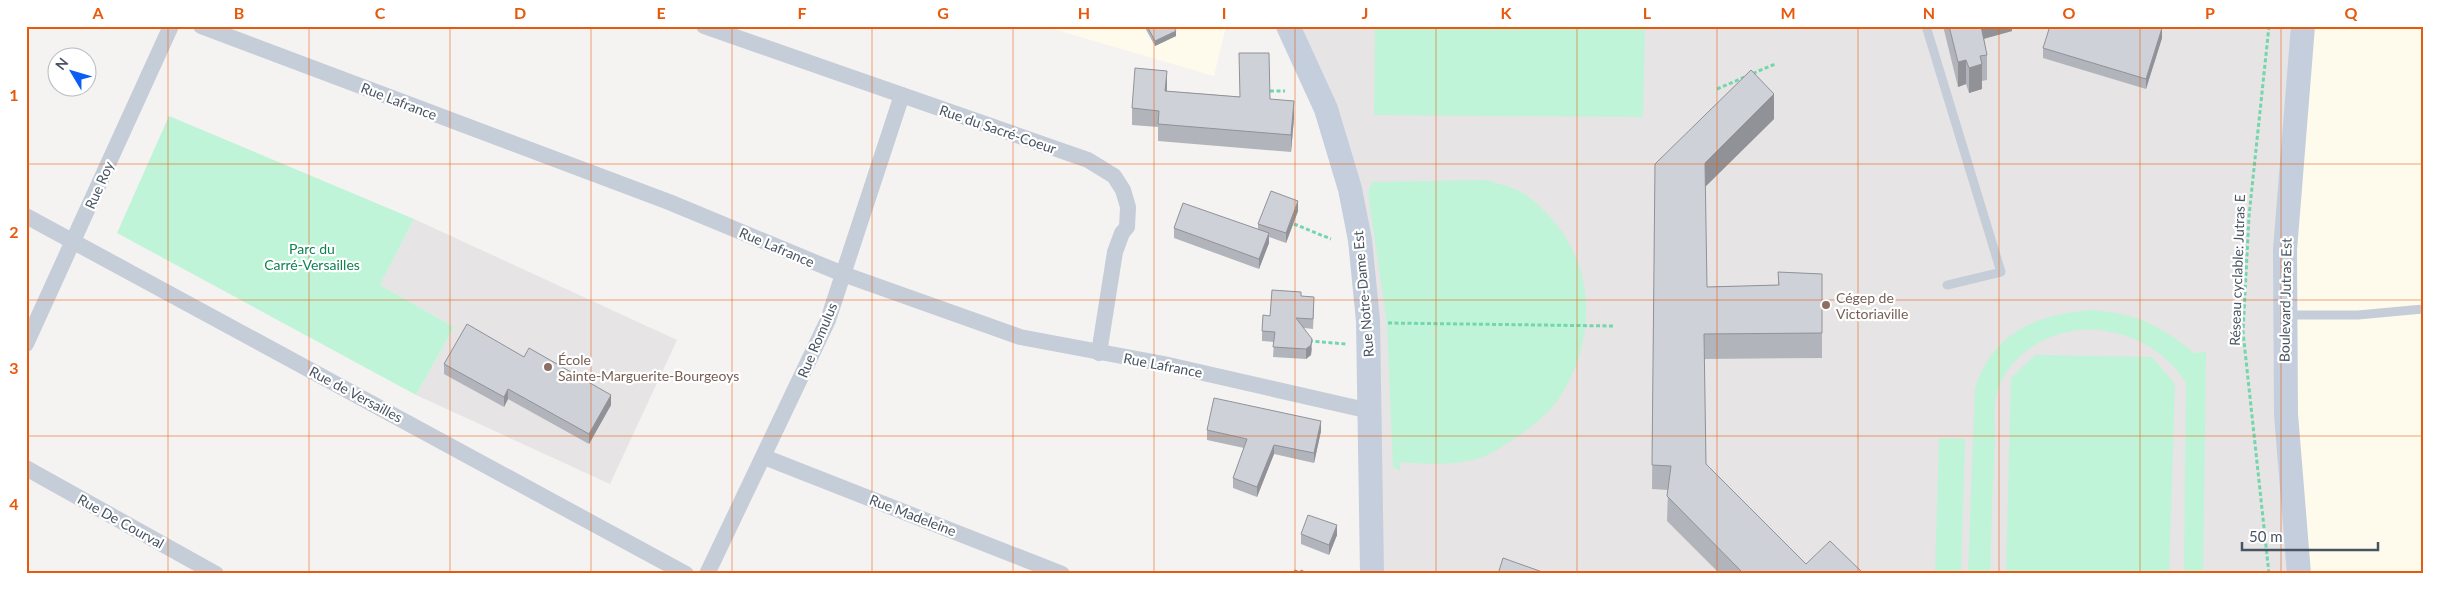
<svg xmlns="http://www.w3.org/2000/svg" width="2449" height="600" viewBox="0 0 2449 600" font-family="Lato,sans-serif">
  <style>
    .commercial { fill: #fefbed }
    .education { fill: #e6e4e4 }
    .green { fill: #bff4d8 }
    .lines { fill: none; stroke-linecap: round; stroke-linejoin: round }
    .path { stroke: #73d6ad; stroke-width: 3; stroke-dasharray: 4 2.5; stroke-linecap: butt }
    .lane { stroke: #c5cdd8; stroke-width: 9 }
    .street { stroke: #c5cdd8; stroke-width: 16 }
    .secondary { stroke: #c4cedc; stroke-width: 24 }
    .wall { fill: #b1b4ba }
    .shaded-wall { fill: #909297 }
    .building { fill: #ced1d8; stroke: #909297 }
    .grid { fill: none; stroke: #e8590c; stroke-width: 1; stroke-opacity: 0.55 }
    .education-dot { fill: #8d6e63; stroke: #fff; stroke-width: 2 }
    .labels { text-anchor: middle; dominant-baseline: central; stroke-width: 4.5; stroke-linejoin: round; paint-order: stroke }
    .street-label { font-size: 14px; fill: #485462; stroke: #fff }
    .park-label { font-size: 14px; fill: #0f8251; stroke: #fff }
    .education-label { font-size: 14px; fill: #785e54; stroke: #fff; text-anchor: start }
    .neatline { fill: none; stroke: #e8590c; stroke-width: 2 }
    .grid-label { font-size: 16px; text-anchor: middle; font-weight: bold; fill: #e8590c }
  </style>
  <rect width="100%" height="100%" fill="#f5f3f2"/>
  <g class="commercial">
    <polygon points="1043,26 1226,26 1214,76"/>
    <polygon points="2303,26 2423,26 2423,574 2301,574 2286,414"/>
  </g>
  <g class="education">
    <polygon points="1288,26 2303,26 2285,250 2301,574 1372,574 1350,191"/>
    <polygon points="414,219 677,340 610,484 416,395 454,327 380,285"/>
  </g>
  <g class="green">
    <polygon points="1375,26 1645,26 1643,117 1374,115"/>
    <polygon points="169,116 414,219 380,285 454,327 416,395 117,233"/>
    <path d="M1487,180C1498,184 1509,186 1519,191C1532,197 1547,213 1556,224C1597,274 1594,344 1560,397C1550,412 1533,426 1518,436C1503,446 1487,458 1468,461C1446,465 1422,464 1400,462V471L1393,467L1387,323L1368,193L1372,182Z"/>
    <path d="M2092,310C2137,314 2160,325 2194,353L2206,352L2203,574H2184L2186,383C2167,352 2135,334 2099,330C2056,326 2010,350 1997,392C1993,406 1995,426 1995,441C1993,485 1991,530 1990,574H1968L1975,389C1992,332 2038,314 2092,310Z"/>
    <polygon points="2035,355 2152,357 2175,384 2169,574 2006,574 2011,378"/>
    <polygon points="1939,438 1965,439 1961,574 1935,574"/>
  </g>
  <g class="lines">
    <g class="path">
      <polyline points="2269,26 2249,216 2243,332 2269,574"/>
      <polyline points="1717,89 1775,64"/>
      <polyline points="1270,91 1285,91"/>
      <polyline points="1294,224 1331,239"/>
      <polyline points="1388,323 1614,326"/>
      <polyline points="1309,341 1346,344"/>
    </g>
    <g class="lane">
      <polyline points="1926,26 2001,272 1947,285"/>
      <polyline points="2287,315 2358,315 2423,309"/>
    </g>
    <g class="street">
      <polyline points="201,26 669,202 843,274 1020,337 1164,364 1370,411"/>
      <polyline points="704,26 1088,160 1114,176 1123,190 1128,207 1127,227 1122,233 1115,252 1099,353"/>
      <polyline points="26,216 686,574"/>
      <polyline points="26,344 171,26"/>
      <polyline points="764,457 1062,574"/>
      <polyline points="26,468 216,574"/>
      <polyline points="707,574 828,320 902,95"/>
    </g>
    <g class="secondary">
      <polyline points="1288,26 1326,109 1350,189 1360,240 1368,321 1372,574"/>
      <polyline points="2299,574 2286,414 2285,250 2303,26"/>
    </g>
  </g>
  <g class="wall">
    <polygon points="1144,26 1173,26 1176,36 1155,46"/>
    <polygon points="1943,26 2012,26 2012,31 1984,39 1987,55 1987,80 1982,81 1982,89 1969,93 1966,84 1958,87"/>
    <polygon points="2162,38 2146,89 2043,58 2043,48"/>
    <polygon points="1167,88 1167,91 1270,99 1294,118 1291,152 1158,141 1158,127 1132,125 1132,108"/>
    <polygon points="1774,119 1705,187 1707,287 1778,285 1778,272 1822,274 1822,358 1704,359 1706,464 1806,564 1864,574 1720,574 1667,521 1668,490 1652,489 1655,164"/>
    <polygon points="1298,211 1286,243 1269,237 1269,243 1259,269 1174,238 1174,228 1258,229 1258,224"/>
    <polygon points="1301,296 1314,307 1313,329 1304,328 1312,349 1311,355 1306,359 1273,357 1274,342 1262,341 1262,331 1270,316"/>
    <polygon points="444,364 611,405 589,444 508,399 504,407 444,374"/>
    <polygon points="1207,430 1321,431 1314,463 1274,454 1257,497 1233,488 1233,478 1244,448 1207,440"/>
    <polygon points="1301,534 1337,535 1329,555 1301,544"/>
  </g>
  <g class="shaded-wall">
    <polygon points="1979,26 2012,26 2012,31 1979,40"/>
    <polygon points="2162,28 2162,38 2146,89 2146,79"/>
    <polygon points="1176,31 1176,36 1155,46 1155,41"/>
    <polygon points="1966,60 1966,84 1958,87 1958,62"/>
    <polygon points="1982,64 1982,89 1969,93 1969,68"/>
    <polygon points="1167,71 1167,88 1165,107 1165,91"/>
    <polygon points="1774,94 1774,119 1705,187 1705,163"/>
    <polygon points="1294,101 1294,118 1291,152 1291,135"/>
    <polygon points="1298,201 1298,211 1286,243 1286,233"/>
    <polygon points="1269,233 1269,243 1259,269 1259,259"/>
    <polygon points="1312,339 1311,355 1306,359 1306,349"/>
    <polygon points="508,389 508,399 504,407 504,397"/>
    <polygon points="611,395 611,405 589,444 589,434"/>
    <polygon points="1321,421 1321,431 1314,463 1314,453"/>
    <polygon points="1274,445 1274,454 1257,497 1257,487"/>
    <polygon points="1337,525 1337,535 1329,555 1329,545"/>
  </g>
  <g class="building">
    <polygon points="1147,26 1173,26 1176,31 1155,41"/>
    <polygon points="1949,26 1981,26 1987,55 1980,56 1982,64 1969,68 1966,60 1958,62"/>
    <polygon points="2050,26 2157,26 2162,28 2146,79 2043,48"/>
    <polygon points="1239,53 1269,53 1270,99 1294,101 1291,135 1158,124 1159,111 1132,108 1135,68 1167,71 1165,91 1240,97"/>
    <polygon points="1751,70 1774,94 1705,163 1707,287 1779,285 1778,272 1822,274 1822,333 1704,334 1706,464 1806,564 1830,541 1864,574 1744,574 1667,496 1671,466 1652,465 1655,164"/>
    <polygon points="1271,191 1298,201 1286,233 1258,224"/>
    <polygon points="1183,203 1269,233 1259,259 1174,228"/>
    <polygon points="1272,290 1301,292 1301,296 1314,297 1313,319 1296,318 1312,339 1311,345 1306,349 1273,347 1275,332 1262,331 1263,315 1270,316"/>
    <polygon points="467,324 524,357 529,348 611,395 589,434 508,389 504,397 444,364"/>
    <polygon points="1214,398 1321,421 1314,453 1274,445 1257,487 1233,478 1247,439 1207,430"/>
    <polygon points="1308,515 1337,525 1329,545 1301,534"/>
    <polygon points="1503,558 1548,574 1498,574"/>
    <polygon points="1295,570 1300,572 1301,570 1310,574 1293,574"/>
  </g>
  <path class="grid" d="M168,26V574M309,26V574M450,26V574M591,26V574M732,26V574M872,26V574M1013,26V574M1154,26V574M1295,26V574M1436,26V574M1577,26V574M1717,26V574M1858,26V574M1999,26V574M2140,26V574M2281,26V574M26,164H2423M26,300H2423M26,436H2423"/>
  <g class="education-dot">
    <circle cx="1826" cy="305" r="5"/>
    <circle cx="548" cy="367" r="5"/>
  </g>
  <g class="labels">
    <g class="street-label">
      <text transform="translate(399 101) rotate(21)">Rue Lafrance</text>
      <text transform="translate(998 129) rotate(19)">Rue du Sacré-Coeur</text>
      <text transform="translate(99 185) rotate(-66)">Rue Roy</text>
      <text transform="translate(777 247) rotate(23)">Rue Lafrance</text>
      <text transform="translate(2237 270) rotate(-88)">Réseau cyclable: Jutras E</text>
      <text transform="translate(1363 294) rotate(-95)">Rue Notre-Dame Est</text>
      <text transform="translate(2285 300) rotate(-89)">Boulevard Jutras Est</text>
      <text transform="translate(817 340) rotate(-67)">Rue Romulus</text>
      <text transform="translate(1163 365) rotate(11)">Rue Lafrance</text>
      <text transform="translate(356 394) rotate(28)">Rue de Versailles</text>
      <text transform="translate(913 515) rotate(21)">Rue Madeleine</text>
      <text transform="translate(121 521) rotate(29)">Rue De Courval</text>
    </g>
    <g class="park-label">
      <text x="312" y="248">Parc du<tspan x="312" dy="16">Carré-Versailles</tspan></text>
    </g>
    <g class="education-label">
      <text x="1836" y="297">Cégep de<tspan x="1836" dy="16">Victoriaville</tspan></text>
      <text x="558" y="359">École<tspan x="558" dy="16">Sainte-Marguerite-Bourgeoys</tspan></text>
    </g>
  </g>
  <rect width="2449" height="600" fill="none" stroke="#ffffff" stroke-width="55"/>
  <g transform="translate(72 72) rotate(308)"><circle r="24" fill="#ffffff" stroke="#b6bbc0"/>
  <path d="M0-4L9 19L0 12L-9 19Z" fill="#0a5ef7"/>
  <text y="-8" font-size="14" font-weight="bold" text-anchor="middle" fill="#485462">N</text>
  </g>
  <path d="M2242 542v8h136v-8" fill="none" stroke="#485462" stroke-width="2.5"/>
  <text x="2249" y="542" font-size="15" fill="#485462" stroke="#ffffff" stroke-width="4" paint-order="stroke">50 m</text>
  <rect x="28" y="28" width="2394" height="544" class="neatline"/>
  <g class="grid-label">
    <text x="98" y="19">A</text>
    <text x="239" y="19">B</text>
    <text x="380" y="19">C</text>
    <text x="520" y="19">D</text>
    <text x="661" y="19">E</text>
    <text x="802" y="19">F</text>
    <text x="943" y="19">G</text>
    <text x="1084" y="19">H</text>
    <text x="1224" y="19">I</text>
    <text x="1365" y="19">J</text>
    <text x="1506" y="19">K</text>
    <text x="1647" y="19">L</text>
    <text x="1788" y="19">M</text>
    <text x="1929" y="19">N</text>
    <text x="2069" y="19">O</text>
    <text x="2210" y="19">P</text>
    <text x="2351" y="19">Q</text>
    <text x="14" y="101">1</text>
    <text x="14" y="238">2</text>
    <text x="14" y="374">3</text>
    <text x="14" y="510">4</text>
  </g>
</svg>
